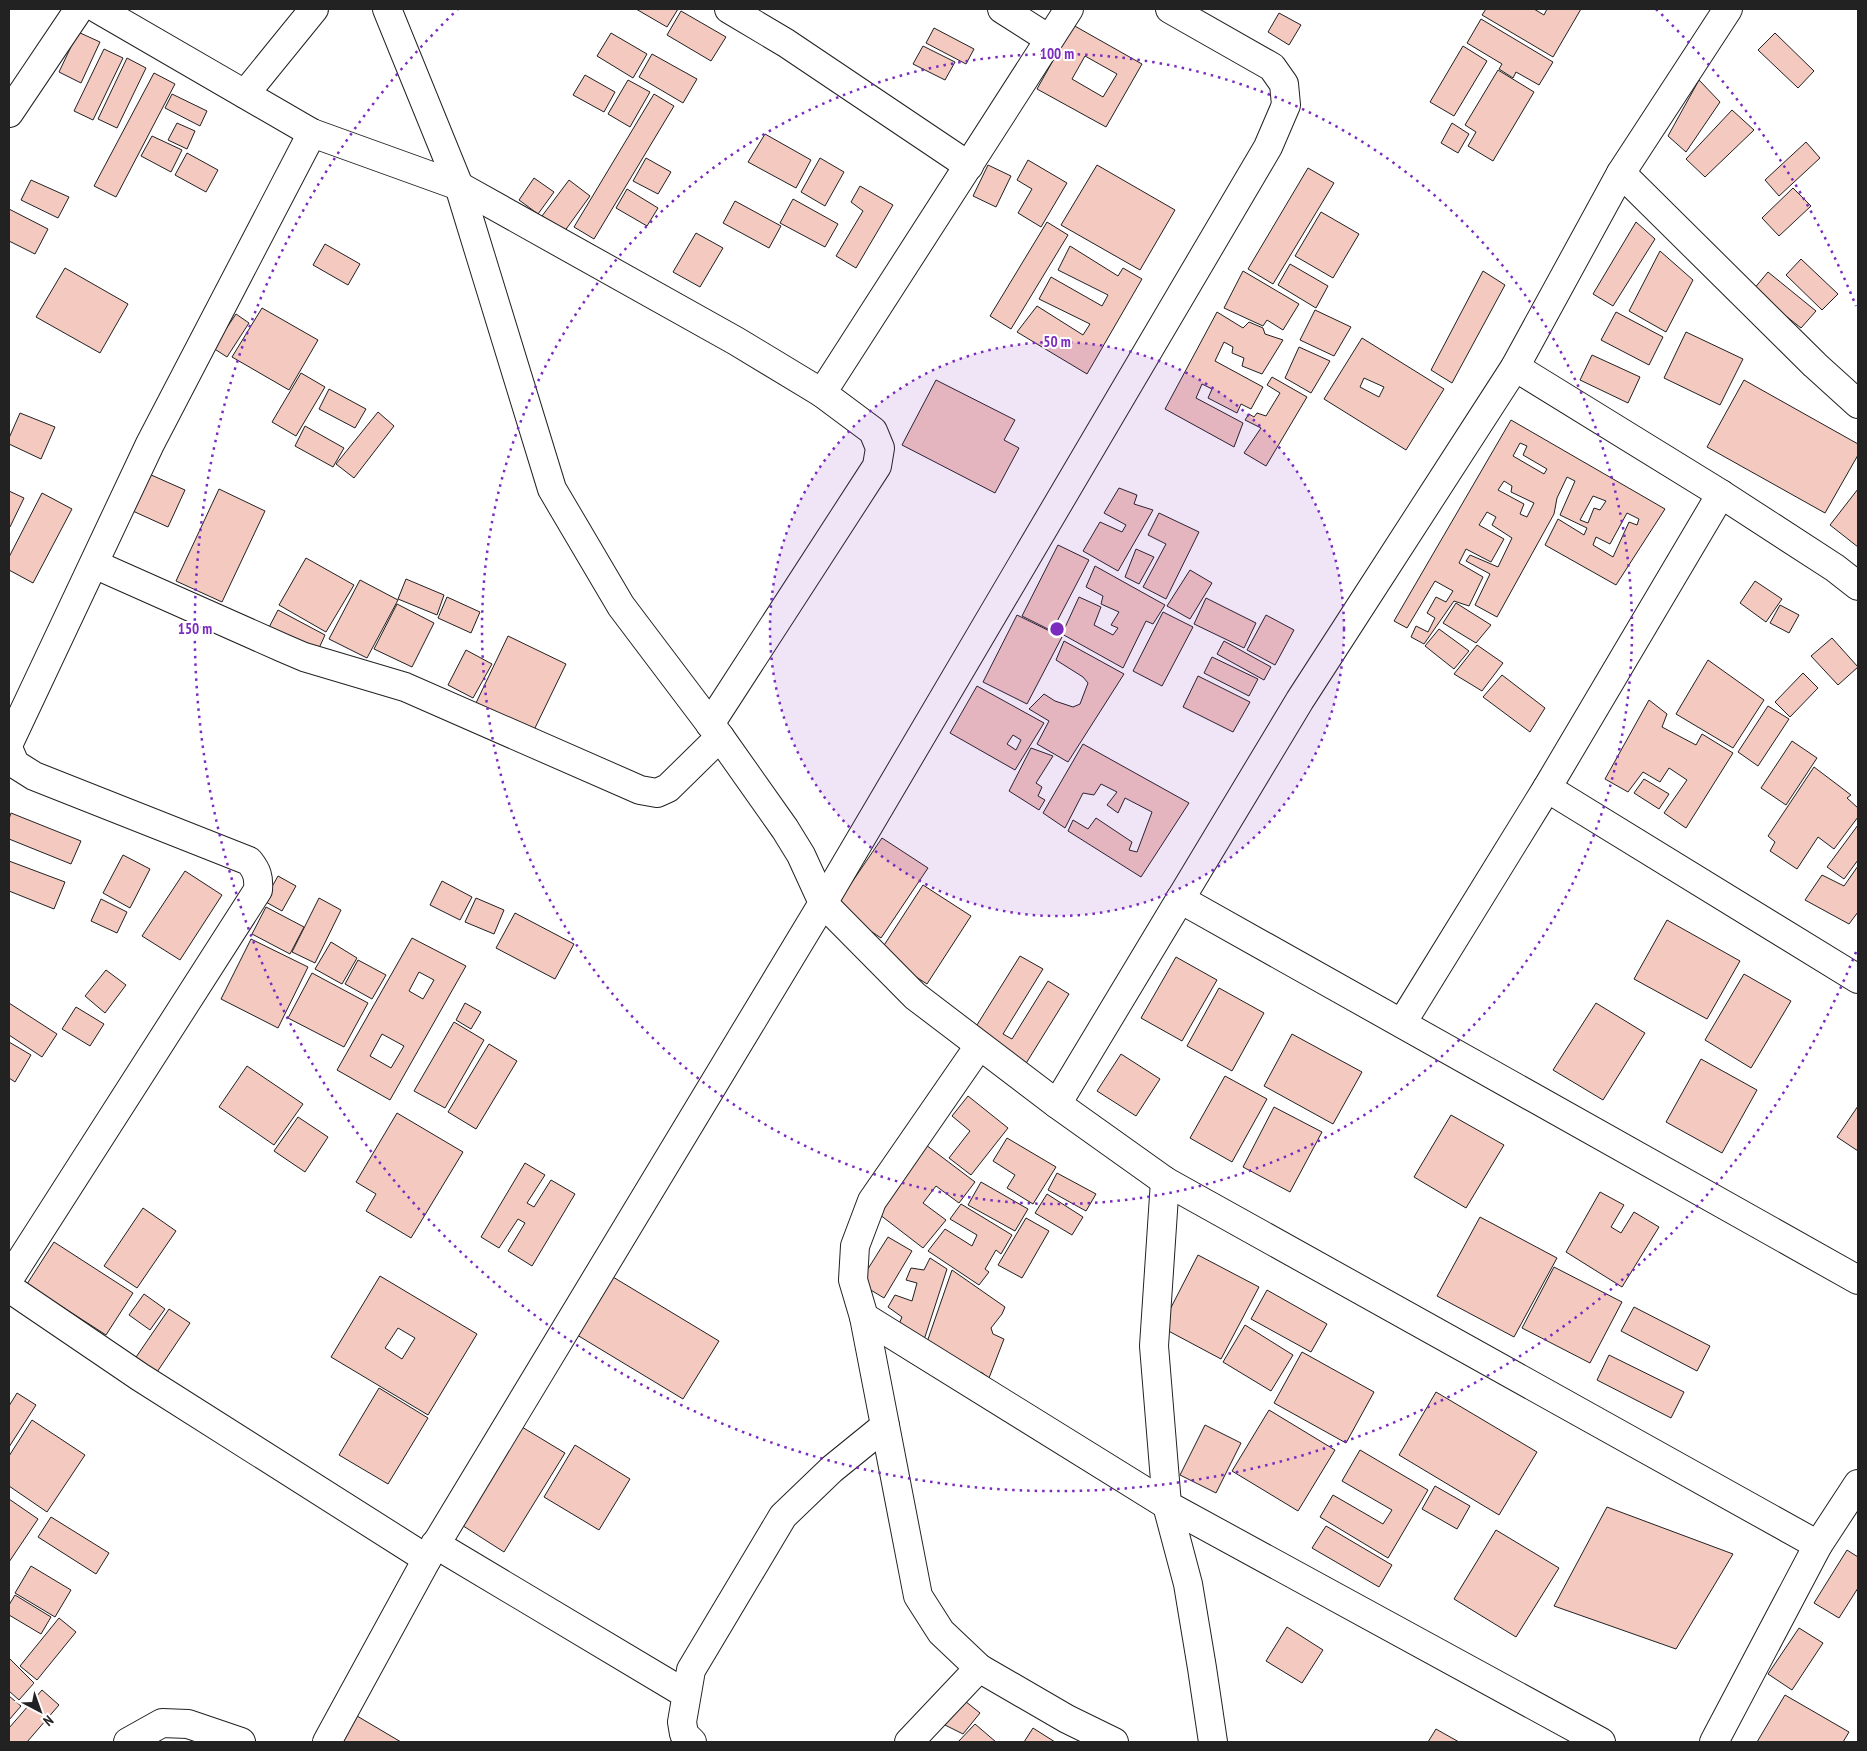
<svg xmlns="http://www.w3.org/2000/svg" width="1867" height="1751" viewBox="0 0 1867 1751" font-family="'PT Sans Narrow',sans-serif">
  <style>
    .building { fill: #f3c9c0; stroke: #222; fill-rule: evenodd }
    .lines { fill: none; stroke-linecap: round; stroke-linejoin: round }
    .minor-casing { stroke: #222; stroke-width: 30 }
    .minor { stroke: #fff; stroke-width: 28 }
    .ring { fill: none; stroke: #7b2cbf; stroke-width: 2.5; stroke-dasharray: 2.5 5 }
    .centre { fill: #7b2cbf; stroke: #fff; stroke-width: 2.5 }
    .ring-label { font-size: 15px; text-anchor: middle; font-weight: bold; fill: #7b2cbf; stroke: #fff; stroke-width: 4; stroke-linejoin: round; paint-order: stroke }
  </style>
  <rect width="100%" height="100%" fill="#fff"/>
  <g class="building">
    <polygon points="636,9 678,9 667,27"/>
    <polygon points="1486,9 1534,9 1544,15 1547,9 1581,9 1553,57 1482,15"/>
    <polygon points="681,11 726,37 711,61 667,35"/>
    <polygon points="1279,13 1301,25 1289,45 1268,32"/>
    <polygon points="1481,19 1553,62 1539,85 1516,72 1513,78 1499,69 1502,64 1467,43"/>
    <path d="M1073,25L1142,64L1106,127L1037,89ZM1085,56L1117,74L1103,97L1072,79Z"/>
    <polygon points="934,28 974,49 966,64 926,43"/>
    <polygon points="78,32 100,42 81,83 59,72"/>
    <polygon points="611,33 647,54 633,78 597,56"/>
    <polygon points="1775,33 1814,71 1798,88 1758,50"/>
    <polygon points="923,46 955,62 945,80 913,64"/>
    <polygon points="1463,46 1487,61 1454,116 1430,102"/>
    <polygon points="104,49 123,58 93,120 74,111"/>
    <polygon points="652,54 697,79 683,103 639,77"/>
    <polygon points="127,58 146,68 117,128 98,119"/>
    <polygon points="1498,70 1534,92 1493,161 1468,146 1476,132 1465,125"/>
    <polygon points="154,73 175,84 116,197 94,186"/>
    <polygon points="585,75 615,92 604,112 573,95"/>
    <polygon points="628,80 650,92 630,127 608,114"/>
    <polygon points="1699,80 1720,102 1686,152 1668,136"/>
    <polygon points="172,94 207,111 200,126 165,108"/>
    <polygon points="654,94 674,106 594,239 574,227"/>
    <polygon points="1732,110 1754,130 1705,177 1686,159"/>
    <polygon points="177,123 195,131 187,149 168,140"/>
    <polygon points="1452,123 1469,134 1458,153 1441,143"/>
    <polygon points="765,134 811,160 796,188 748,162"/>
    <polygon points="152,136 182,150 171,172 141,156"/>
    <polygon points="1806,142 1820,158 1779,196 1765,180"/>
    <polygon points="187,153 218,170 206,192 175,175"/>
    <polygon points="646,158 671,172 658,194 633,181"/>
    <polygon points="820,158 844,172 825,206 801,192"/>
    <polygon points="1028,160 1067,183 1041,227 1018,213 1032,189 1017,180"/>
    <polygon points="988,165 1011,176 996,207 973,196"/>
    <polygon points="1097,165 1175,210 1140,270 1061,225"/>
    <polygon points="1308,168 1334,183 1273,284 1248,269"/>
    <polygon points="534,178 554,192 538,214 519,200"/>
    <polygon points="31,180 69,197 58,218 21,200"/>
    <polygon points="569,180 590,196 564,232 542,216"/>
    <polygon points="860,186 893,205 856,268 836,256 863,211 851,202"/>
    <polygon points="1793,188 1811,206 1779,236 1762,218"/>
    <polygon points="627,189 658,208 647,226 616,208"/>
    <polygon points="793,199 838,224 825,247 780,223"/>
    <polygon points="735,201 781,226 769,248 723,223"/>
    <polygon points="9,209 48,229 35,254 9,241"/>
    <polygon points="1321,212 1359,234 1333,278 1295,256"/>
    <polygon points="1047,222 1068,235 1011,329 990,316"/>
    <polygon points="1636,222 1655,239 1613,306 1593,294"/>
    <polygon points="696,233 723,248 700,287 673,272"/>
    <polygon points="325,244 360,264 348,285 313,265"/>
    <polygon points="1070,246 1118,276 1123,268 1142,279 1087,374 1017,332 1037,306 1083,335 1090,324 1039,299 1051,277 1102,306 1108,295 1058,270"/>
    <polygon points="1660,251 1693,280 1666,332 1629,311"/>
    <polygon points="1801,259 1838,294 1822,310 1786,275"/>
    <polygon points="1290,264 1328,286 1316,308 1278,285"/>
    <polygon points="65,268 128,304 100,353 36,317"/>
    <polygon points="1243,271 1299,304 1283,330 1267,320 1263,326 1224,308"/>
    <polygon points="1483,271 1505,285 1452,383 1431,370"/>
    <polygon points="1768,272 1816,311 1801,328 1753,290"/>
    <polygon points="262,308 318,340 289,390 232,357"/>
    <polygon points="1315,310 1351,327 1334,356 1300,340"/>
    <polygon points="1217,312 1243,328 1249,322 1263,328 1265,334 1283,340 1262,374 1242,366 1244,358 1232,353 1233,347 1224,342 1215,361 1263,387 1251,409 1241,404 1237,413 1208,398 1212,389 1202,384 1196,398 1243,423 1234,447 1165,409"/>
    <polygon points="1616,312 1663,337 1649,365 1601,340"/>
    <polygon points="236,314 249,323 227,357 213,348"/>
    <polygon points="1686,332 1743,359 1720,405 1664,378"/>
    <path d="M1362,338L1444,389L1406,450L1324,399ZM1364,378L1384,387L1379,397L1360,387Z"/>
    <polygon points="1299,347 1330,361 1311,393 1285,378"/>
    <polygon points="1592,355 1640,377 1628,403 1580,380"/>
    <polygon points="301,373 325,387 296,436 272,422"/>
    <polygon points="1272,377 1307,397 1266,466 1244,453 1261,428 1245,420 1249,414 1254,417 1257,413 1266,416 1280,393 1267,385"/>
    <polygon points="936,380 1015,420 1004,440 1019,448 995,493 902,445"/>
    <polygon points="1744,380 1858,444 1858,455 1825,513 1707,447"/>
    <polygon points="329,389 366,409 355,428 319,409"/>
    <polygon points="378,412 394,426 354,478 336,464"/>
    <polygon points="20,413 55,427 41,459 9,444 9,438"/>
    <path d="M1511,420L1665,509L1616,585L1545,545L1558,519L1584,535L1587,528L1560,515L1575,481L1567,477L1557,498L1554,514L1497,617L1475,605L1490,574L1466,561L1470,555L1498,567L1512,538L1492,525L1496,517L1487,512L1479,525L1504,539L1491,562L1466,549L1459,563L1483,577L1469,606L1454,601L1424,644L1411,637L1416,626L1428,632L1435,618L1427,613L1436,597L1446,602L1453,591L1435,581L1407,628L1394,621ZM1520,443L1527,446L1523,455L1547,469L1544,474L1513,456ZM1504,481L1512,486L1511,492L1534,503L1527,517L1520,514L1524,504L1498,490ZM1593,496L1606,501L1600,510L1594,508L1588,523L1580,520ZM1627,513L1639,519L1637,525L1629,522L1613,557L1593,545L1596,537L1610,544Z"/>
    <polygon points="305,426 344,448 333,467 295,446"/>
    <polygon points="140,470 185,490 168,527 124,507"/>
    <polygon points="1119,488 1137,495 1134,504 1153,510 1118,571 1083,551 1100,522 1122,532 1126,525 1104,513"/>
    <polygon points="219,489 265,511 222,602 176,581"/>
    <polygon points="1858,489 1858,547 1830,525"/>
    <polygon points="9,491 24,498 10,527 9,526"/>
    <polygon points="42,493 72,509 33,583 9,570 9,557"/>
    <polygon points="1159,513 1199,532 1166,599 1143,587 1166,544 1148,535"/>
    <polygon points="1058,545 1089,560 1052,631 1022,616"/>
    <polygon points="1136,549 1154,557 1139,584 1125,577"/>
    <polygon points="306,558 354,585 326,632 279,605"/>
    <polygon points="1095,566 1165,605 1153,624 1146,621 1123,668 1062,634 1079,597 1101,607 1094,625 1113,635 1118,628 1111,625 1119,612 1101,604 1103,596 1086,587"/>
    <polygon points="1190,570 1212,583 1190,619 1167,606"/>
    <polygon points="406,579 444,595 437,615 398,599"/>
    <polygon points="360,580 398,600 367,658 329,639"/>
    <polygon points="1755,581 1782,599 1766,622 1740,603"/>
    <polygon points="447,597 480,612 471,633 438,618"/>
    <polygon points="1206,598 1256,623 1244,648 1194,624"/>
    <polygon points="1456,603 1491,625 1476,643 1443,623"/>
    <polygon points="397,604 434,623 412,667 374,649"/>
    <polygon points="1780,605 1799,615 1789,633 1770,623"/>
    <polygon points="278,610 325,635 315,657 266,633"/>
    <polygon points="1163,612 1193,627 1162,686 1133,671"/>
    <polygon points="1017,615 1062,637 1027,704 983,682"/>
    <polygon points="1266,615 1294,630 1275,665 1247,650"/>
    <polygon points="1439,629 1469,651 1454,669 1425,646"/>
    <polygon points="508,636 566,664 534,730 476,703"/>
    <polygon points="1832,638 1858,667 1838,685 1811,656"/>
    <polygon points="1064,641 1124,674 1068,762 1037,744 1049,721 1029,709 1044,694 1055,701 1073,707 1080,704 1088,683 1083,677 1056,660"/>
    <polygon points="1224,641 1271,667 1264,680 1217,654"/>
    <polygon points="1477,645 1503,663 1482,691 1454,674"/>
    <polygon points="466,650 492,664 473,698 448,685"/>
    <polygon points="1212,657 1258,679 1249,696 1204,673"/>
    <polygon points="1708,660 1764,700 1733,748 1676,714"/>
    <polygon points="1803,673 1818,688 1790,717 1775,702"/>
    <polygon points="1502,675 1545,708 1530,732 1483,697"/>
    <polygon points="1198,676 1250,702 1233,732 1183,707"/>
    <path d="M977,686L1044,723L1015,770L950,733ZM1013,735L1021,740L1016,750L1007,744Z"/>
    <polygon points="1649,700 1667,714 1662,727 1696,745 1702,734 1733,753 1686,828 1664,813 1687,780 1669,768 1660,782 1643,772 1628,792 1605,779"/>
    <polygon points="1768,706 1789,719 1758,766 1738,752"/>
    <polygon points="1792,741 1817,758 1786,805 1761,788"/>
    <polygon points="1083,744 1189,803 1141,877 1068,831 1073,820 1088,829 1096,818 1132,842 1129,850 1137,852 1152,812 1125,798 1118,813 1107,805 1117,792 1101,784 1094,795 1083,793 1065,828 1043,813"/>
    <polygon points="1031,748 1053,756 1036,783 1042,787 1038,796 1045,800 1039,810 1009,791"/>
    <polygon points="1814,767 1851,795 1847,798 1858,808 1858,817 1834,849 1818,837 1797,869 1770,851 1775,842 1768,836"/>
    <polygon points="1644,779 1669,794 1659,809 1634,793"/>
    <polygon points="11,813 81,841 71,864 9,839 9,819"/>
    <polygon points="1858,825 1858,860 1844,879 1827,867"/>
    <polygon points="882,838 928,868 881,938 835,907"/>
    <polygon points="123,855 150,869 130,908 103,893"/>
    <polygon points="9,861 65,882 54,909 9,891"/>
    <polygon points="1858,866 1858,912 1849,924 1805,900 1822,875 1844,886"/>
    <polygon points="185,871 222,895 180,960 142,936"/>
    <polygon points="278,876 296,886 282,911 264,901"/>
    <polygon points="442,881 472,897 460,920 430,905"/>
    <polygon points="923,885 971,916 927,984 879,953"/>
    <polygon points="319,898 341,910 315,963 292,952"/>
    <polygon points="476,898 504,910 494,934 465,922"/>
    <polygon points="101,899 127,912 117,933 91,921"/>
    <polygon points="266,907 304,927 290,954 252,934"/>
    <polygon points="515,913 574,944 555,979 496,948"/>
    <polygon points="1667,920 1740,961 1707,1019 1634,979"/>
    <path d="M412,938L466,966L390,1100L337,1070ZM419,972L434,980L423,999L409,991ZM382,1034L404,1046L391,1068L370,1056Z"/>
    <polygon points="251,939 308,967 278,1028 221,999"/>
    <polygon points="331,942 357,958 342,984 315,969"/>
    <polygon points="1020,956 1043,969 1003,1034 1012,1039 1048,981 1069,994 1025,1065 972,1033"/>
    <polygon points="1176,957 1217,980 1182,1041 1141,1018"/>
    <polygon points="358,960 386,975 372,999 345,984"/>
    <polygon points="106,970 126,985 105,1013 85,996"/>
    <polygon points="312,973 368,1003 344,1047 288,1018"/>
    <polygon points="1744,974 1791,1001 1751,1068 1705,1040"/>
    <polygon points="1219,988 1264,1013 1232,1071 1187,1046"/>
    <polygon points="9,1003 57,1034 42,1057 9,1035"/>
    <polygon points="465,1003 481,1012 471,1029 456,1020"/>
    <polygon points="1596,1003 1645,1033 1603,1100 1553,1070"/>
    <polygon points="76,1007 104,1024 90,1046 62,1029"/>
    <polygon points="454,1022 484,1040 445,1108 414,1091"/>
    <polygon points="1292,1034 1362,1072 1333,1124 1264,1086"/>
    <polygon points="9,1042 31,1055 15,1082 9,1078"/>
    <polygon points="489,1044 517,1061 476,1129 448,1112"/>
    <polygon points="1121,1054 1160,1079 1136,1116 1097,1091"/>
    <polygon points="1701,1059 1757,1090 1722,1153 1666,1122"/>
    <polygon points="247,1066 303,1104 274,1145 219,1107"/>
    <polygon points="1225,1076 1267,1099 1232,1162 1190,1138"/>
    <polygon points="968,1096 1008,1128 971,1175 949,1158 970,1131 952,1116"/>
    <polygon points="1858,1106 1858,1151 1837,1137"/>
    <polygon points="1274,1107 1322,1132 1290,1192 1243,1167"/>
    <polygon points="397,1113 463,1152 411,1238 366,1211 376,1194 356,1182"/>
    <polygon points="1451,1115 1504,1145 1466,1208 1414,1177"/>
    <polygon points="298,1117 328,1137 305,1172 274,1151"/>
    <polygon points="1007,1138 1056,1167 1033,1204 1007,1188 1015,1175 993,1161"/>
    <polygon points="926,1145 975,1182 959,1203 936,1186 923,1203 946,1220 923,1248 875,1211"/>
    <polygon points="525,1163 545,1175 527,1203 534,1207 551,1180 575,1194 532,1266 508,1251 525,1223 518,1219 499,1248 481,1237"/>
    <polygon points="1057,1173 1096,1194 1086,1211 1048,1190"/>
    <polygon points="981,1182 1028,1209 1015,1231 968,1205"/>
    <polygon points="1600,1192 1624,1205 1611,1227 1621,1233 1634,1212 1659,1227 1622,1287 1566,1252"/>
    <polygon points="1047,1194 1083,1217 1072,1235 1035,1213"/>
    <polygon points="961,1204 1012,1235 1001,1254 996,1250 985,1269 989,1272 979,1285 928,1251 945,1229 972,1246 977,1235 950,1219"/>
    <polygon points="143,1208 176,1231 137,1288 104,1266"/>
    <polygon points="1480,1217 1557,1258 1514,1337 1437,1296"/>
    <polygon points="1026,1218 1049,1231 1022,1278 998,1265"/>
    <polygon points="888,1237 912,1251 884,1298 859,1283"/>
    <polygon points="54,1242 133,1293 106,1335 27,1284"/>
    <polygon points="1198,1255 1259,1287 1221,1359 1161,1327"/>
    <polygon points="930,1258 947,1269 923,1343 899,1324 902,1317 888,1307 895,1295 912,1301 917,1283 906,1280 911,1268 924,1270"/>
    <polygon points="1554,1267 1622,1302 1590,1363 1522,1328"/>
    <polygon points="952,1270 1005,1307 1002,1314 991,1328 993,1334 1004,1339 989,1378 981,1372 977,1380 926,1345"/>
    <path d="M380,1276L477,1334L428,1415L331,1357ZM398,1328L415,1338L402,1359L385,1348Z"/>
    <polygon points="613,1277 719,1341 683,1399 577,1335"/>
    <polygon points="1267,1290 1327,1324 1311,1352 1251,1319"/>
    <polygon points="144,1294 165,1309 150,1330 129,1315"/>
    <polygon points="1634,1307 1710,1346 1697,1371 1621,1331"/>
    <polygon points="169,1309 190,1323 153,1378 132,1363"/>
    <polygon points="1245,1325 1293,1355 1271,1391 1223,1362"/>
    <polygon points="1302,1352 1374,1392 1346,1443 1274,1403"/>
    <polygon points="1609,1355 1684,1392 1671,1418 1597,1380"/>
    <polygon points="379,1388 428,1418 388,1484 339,1455"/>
    <polygon points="1436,1392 1537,1452 1499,1515 1399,1455"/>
    <polygon points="17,1393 36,1405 9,1447 9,1406"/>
    <polygon points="1269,1410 1335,1450 1298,1511 1232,1471"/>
    <polygon points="32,1420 85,1455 47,1512 9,1486 9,1456"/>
    <polygon points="517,1424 565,1453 504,1552 457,1522"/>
    <polygon points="1205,1425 1241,1443 1216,1493 1180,1475"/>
    <polygon points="575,1445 630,1479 599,1530 544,1497"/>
    <polygon points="1360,1450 1428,1490 1388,1558 1320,1517 1333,1495 1383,1524 1392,1510 1342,1481"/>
    <polygon points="1435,1486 1470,1506 1457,1529 1422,1509"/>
    <polygon points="9,1499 38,1519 9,1562"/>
    <polygon points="1607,1507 1733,1554 1676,1649 1554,1606"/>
    <polygon points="51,1517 109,1553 96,1574 38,1537"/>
    <polygon points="1326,1526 1392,1565 1379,1587 1312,1548"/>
    <polygon points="1496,1530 1559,1568 1516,1637 1454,1599"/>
    <polygon points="1847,1550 1858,1557 1858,1588 1839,1618 1814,1603"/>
    <polygon points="31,1566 71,1590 55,1617 15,1593"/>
    <polygon points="15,1595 51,1617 41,1634 9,1615 9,1605"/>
    <polygon points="59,1618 76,1632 37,1680 20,1666"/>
    <polygon points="1287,1627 1323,1650 1302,1683 1266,1661"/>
    <polygon points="1799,1628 1823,1643 1792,1690 1768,1674"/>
    <polygon points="9,1658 34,1683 19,1700 9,1691"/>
    <polygon points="42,1690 59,1705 27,1742 9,1742 9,1728"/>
    <polygon points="1785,1695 1849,1732 1843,1742 1757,1742"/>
    <polygon points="9,1696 21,1706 9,1720"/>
    <polygon points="965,1701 980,1713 963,1734 945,1725"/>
    <polygon points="352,1713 401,1742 335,1742"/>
    <polygon points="975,1724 996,1742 958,1742"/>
    <polygon points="1033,1728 1055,1742 1024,1742"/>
    <polygon points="1436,1729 1459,1742 1428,1742"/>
  </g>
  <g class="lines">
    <g class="minor-casing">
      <g id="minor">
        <polyline points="98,9 312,133 459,186 736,341 822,393 1069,9"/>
        <polyline points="387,9 459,186 552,489 621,606 720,737 785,829 801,855 823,903 915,996 1057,1104 1165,1181 1818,1545"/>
        <polyline points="729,9 786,43 969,166"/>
        <polyline points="1002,9 1049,39"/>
        <polyline points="245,94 314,9"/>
        <polyline points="9,113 79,9"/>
        <polyline points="1621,173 1815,365 1858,404"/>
        <polyline points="1515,367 1721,494 1835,568 1858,586"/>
        <polyline points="94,564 283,648 304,657 405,687 640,790 657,793 668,788 720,737"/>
        <polyline points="710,724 877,466 880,448 873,431 822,393"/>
        <polyline points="9,743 150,444 312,133"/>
        <path d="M9,750L15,764L34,776L249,861C257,871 259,877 258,890L9,1279"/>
        <polyline points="1547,788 1858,979"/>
        <polyline points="1180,899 1858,1280"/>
        <polyline points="1402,1023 1547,788 1721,494"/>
        <polyline points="979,1046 872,1201 855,1246 853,1280 864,1317 918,1596 941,1632 979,1668 1067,1719 1114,1742"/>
        <polyline points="1057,1104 1300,700 1515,367 1621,173 1728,9"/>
        <polyline points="1165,1181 1154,1346 1167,1505 1188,1584 1202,1668 1213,1742"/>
        <polyline points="9,1288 140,1377 427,1559"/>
        <polyline points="864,1317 1167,1505 1601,1742"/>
        <polyline points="435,1544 686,1694"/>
        <polyline points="128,1742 162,1723 188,1724 241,1742"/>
        <polyline points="327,1742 427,1559 823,903 1268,147 1286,105 1284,84 1272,67 1170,9"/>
        <polyline points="692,1742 684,1734 682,1722 691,1670 783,1516 832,1469 885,1426"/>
        <polyline points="909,1742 979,1668"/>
        <polyline points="1714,1742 1818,1545 1858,1484"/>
      </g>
    </g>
    <use href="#minor" class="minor"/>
  </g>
  <circle cx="1057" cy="629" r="287" fill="#7b2cbf" fill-opacity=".12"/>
  <g class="ring">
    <circle cx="1057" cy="629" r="287"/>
    <circle cx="1057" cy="629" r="575"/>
    <path d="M1856 952A862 862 0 1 1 458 9M1656 9A862 862 0 0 1 1856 306"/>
  </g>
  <circle cx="1057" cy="629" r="8" class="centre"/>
  <g class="ring-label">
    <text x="1057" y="59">100 m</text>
    <text x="1057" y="347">50 m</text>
    <text x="195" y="634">150 m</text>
  </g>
  <rect width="1867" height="1751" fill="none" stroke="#222222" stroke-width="20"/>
  <g transform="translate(40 1711) rotate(139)" stroke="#ffffff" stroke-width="4" paint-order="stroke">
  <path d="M0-4L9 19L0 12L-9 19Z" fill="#222222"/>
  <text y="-8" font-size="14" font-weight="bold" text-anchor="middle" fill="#222222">N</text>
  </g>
</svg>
